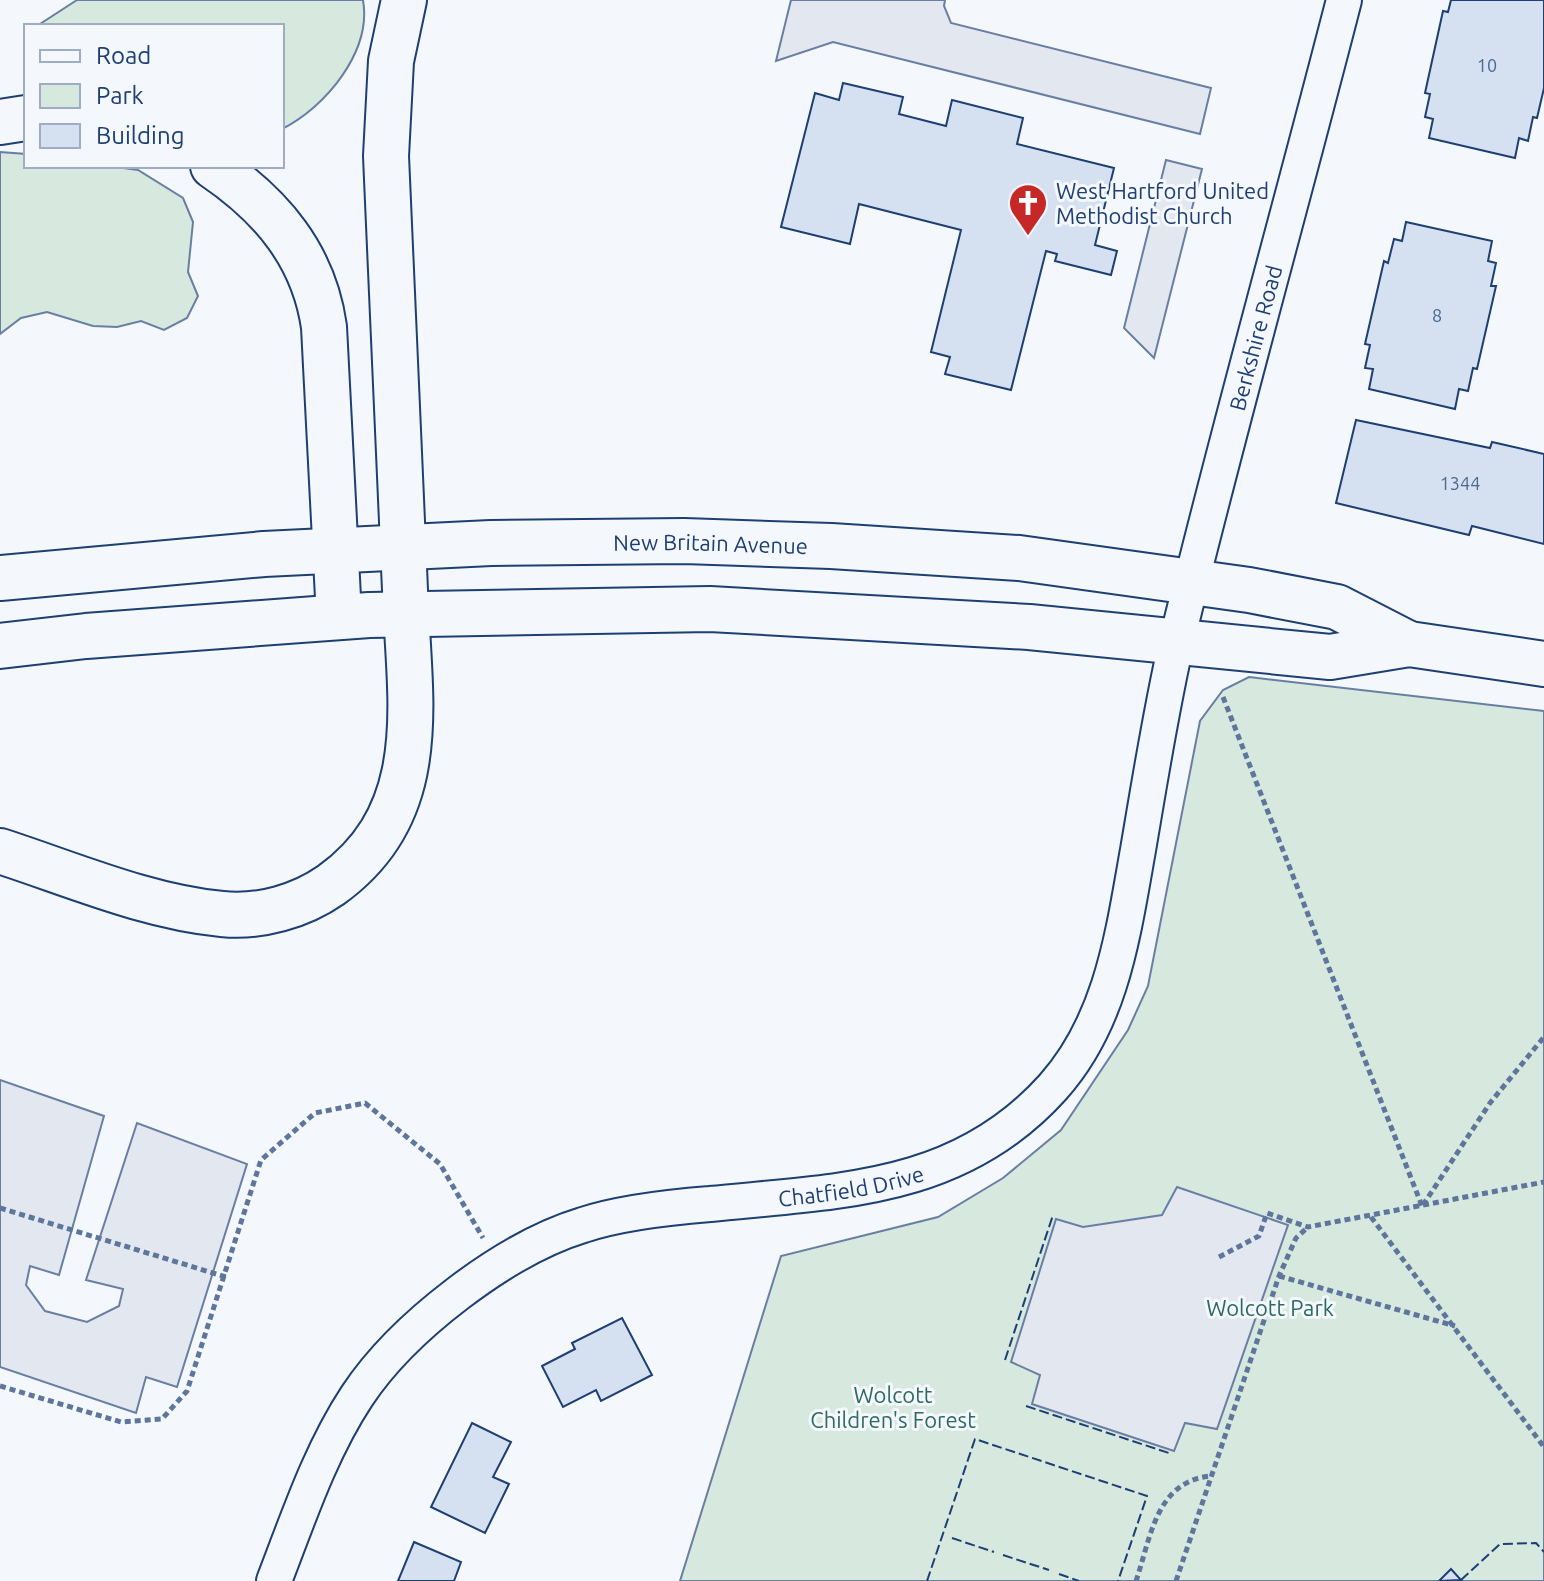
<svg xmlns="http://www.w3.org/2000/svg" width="1544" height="1581" viewBox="0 0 1544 1581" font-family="Ubuntu,sans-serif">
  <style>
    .green { fill: #d7e8df; stroke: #687fa3; stroke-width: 2 }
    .parking { fill: #e3e8f0; stroke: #687fa3; stroke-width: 2 }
    .building { fill: #d5e0f0; stroke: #1d3f73; stroke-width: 2 }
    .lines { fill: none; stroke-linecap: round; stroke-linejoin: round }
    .minor-casing { stroke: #1d3f73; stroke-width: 38 }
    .secondary-casing { stroke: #1d3f73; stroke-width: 48 }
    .motorway-casing { stroke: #1d3f73; stroke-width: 48 }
    .path { stroke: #5e769c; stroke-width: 5; stroke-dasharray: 6 4; stroke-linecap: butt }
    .minor { stroke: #f4f7fb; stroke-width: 34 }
    .secondary { stroke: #f4f7fb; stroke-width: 44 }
    .motorway { stroke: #f4f7fb; stroke-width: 44 }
    .fence { stroke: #1d3f73; stroke-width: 2; stroke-dasharray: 10 4; stroke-linecap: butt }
    .labels { text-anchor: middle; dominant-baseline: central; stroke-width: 6; stroke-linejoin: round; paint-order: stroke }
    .number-label { font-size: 18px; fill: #4b6792 }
    .poi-label { font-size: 22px; fill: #1d3f73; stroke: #f4f7fb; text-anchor: start }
    .street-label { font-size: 22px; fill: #1d3f73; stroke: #f4f7fb }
    .park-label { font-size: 22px; fill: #2c6c60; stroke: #f4f7fb }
  </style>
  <rect width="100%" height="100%" fill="#f4f7fb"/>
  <g class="green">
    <path d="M77,0H363C372,51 326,107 282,129V26H37Z"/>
    <polygon points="0,152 26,154 26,166 109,166 138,170 183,198 193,222 188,272 198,296 187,318 164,330 141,321 117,327 93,326 47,312 21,318 0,334"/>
    <polygon points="1249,677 1544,711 1544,1581 680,1581 781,1256 938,1217 1003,1178 1061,1130 1128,1030 1148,986 1200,721 1223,690"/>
  </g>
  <g class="parking">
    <polygon points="791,0 945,0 944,6 951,23 1211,88 1200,134 833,42 776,61"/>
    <polygon points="1166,160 1202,169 1154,358 1124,328"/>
    <polygon points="0,1080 104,1116 59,1275 30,1266 26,1285 45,1311 87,1322 119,1306 123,1289 86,1280 137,1123 247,1164 177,1387 146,1377 136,1413 0,1367"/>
    <polygon points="1177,1187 1288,1225 1217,1429 1185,1423 1174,1451 1032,1404 1040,1375 1011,1362 1056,1219 1083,1227 1162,1215"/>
  </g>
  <g class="building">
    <polygon points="1451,0 1544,0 1544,88 1537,118 1533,117 1528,141 1519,138 1515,158 1429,138 1433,119 1425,117 1430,94 1425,93 1443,11 1448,12"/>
    <polygon points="843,83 903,97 899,114 946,126 952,100 1023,118 1017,144 1114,168 1095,245 1117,251 1111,275 1055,261 1057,254 1046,251 1011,390 945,374 950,357 931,352 961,230 859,204 850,244 781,227 815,93 839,100"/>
    <polygon points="1406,222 1492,241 1488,261 1496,263 1491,286 1496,286 1477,369 1473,368 1468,391 1459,389 1455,409 1369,389 1373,369 1365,368 1370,345 1365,344 1384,261 1388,263 1394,239 1402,241"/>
    <polygon points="1356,420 1490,448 1492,442 1544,454 1544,544 1472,526 1469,535 1336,503"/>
    <polygon points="622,1318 652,1375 601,1401 596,1390 563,1407 542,1366 575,1349 572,1343"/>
    <polygon points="472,1423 511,1442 493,1477 509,1484 485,1533 431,1507"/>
    <polygon points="414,1542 461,1562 454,1581 398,1581"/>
    <polygon points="1451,1569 1461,1580 1439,1581"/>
  </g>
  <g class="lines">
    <g class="minor-casing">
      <g id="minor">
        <path id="s1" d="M274,1581C298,1519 320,1452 357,1396C402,1328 504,1249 583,1225C619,1213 672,1207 710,1204C838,1191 959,1192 1053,1087C1112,1021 1123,934 1138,850C1150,780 1161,709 1177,640C1229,426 1289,214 1344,0"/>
      </g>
    </g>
    <g class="secondary-casing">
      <g id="secondary">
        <path id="s2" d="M0,578L264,554L491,543L684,541L831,546L1019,558L1249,590L1337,607L1409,644"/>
        <polyline points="0,646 86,636 369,615 710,609 1029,627 1330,657 1409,644 1544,664"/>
        <path d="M0,851C71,874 147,907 222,914C260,918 301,906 331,885C426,817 412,716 406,613"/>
      </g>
    </g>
    <g class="motorway-casing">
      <g id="motorway">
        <polyline points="404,0 391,61 386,156 406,613"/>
        <polyline points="0,122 26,118"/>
        <path d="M213,166C272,206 314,256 324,327L339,617"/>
      </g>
    </g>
    <g class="path">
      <polyline points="1223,697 1422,1206"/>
      <polyline points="1423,1205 1490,1103 1544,1037"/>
      <polyline points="0,1208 226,1277"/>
      <polyline points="1371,1217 1544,1447"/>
      <polyline points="1219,1257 1259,1236 1267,1213 1308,1227 1544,1182"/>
      <polyline points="1279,1276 1455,1326"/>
      <polyline points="0,1386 121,1422 162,1419 187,1391 261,1160 315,1113 365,1103 440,1164 483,1238"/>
      <path d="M1136,1581C1151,1537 1156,1481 1211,1476"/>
      <polyline points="1176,1581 1279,1276 1296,1238 1308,1227"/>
    </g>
    <use href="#minor" class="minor"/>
    <use href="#secondary" class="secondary"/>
    <use href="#motorway" class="motorway"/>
    <g class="fence">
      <polyline points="1005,1360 1053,1215"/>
      <polyline points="1026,1406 1172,1454"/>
      <polyline points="952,1538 994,1552"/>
      <polyline points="1003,1555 1049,1570"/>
      <polyline points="1059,1574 1079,1581"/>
      <polyline points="1461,1580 1500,1544 1536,1543 1544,1552"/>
      <polyline points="927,1581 975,1439 1147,1496 1118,1581"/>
    </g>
  </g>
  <defs>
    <g id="church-pin" transform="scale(2)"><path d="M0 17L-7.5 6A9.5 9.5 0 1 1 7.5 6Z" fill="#c62828" stroke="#f4f7fb"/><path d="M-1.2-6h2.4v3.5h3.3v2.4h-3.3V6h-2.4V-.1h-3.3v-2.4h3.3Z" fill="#fff"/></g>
  </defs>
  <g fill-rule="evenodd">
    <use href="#church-pin" x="1028" y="203"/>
  </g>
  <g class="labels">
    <g class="number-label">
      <text x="1487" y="65">10</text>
      <text x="1437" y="315">8</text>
      <text x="1460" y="483">1344</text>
    </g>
    <g class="poi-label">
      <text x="1056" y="190">West Hartford United<tspan x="1056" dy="25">Methodist Church</tspan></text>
    </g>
    <g class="street-label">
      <text stroke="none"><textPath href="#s1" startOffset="1774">Berkshire Road</textPath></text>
      <text stroke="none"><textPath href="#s2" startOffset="712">New Britain Avenue</textPath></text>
      <text stroke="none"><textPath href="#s1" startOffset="762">Chatfield Drive</textPath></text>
    </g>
    <g class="park-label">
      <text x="1270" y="1307">Wolcott Park</text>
      <text x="893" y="1394">Wolcott<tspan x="893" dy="25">Children's Forest</tspan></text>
    </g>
  </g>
  <rect x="24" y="24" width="260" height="144" fill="#f4f7fb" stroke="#9eadc5" stroke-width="2"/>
  <rect x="40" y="50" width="40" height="12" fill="#f4f7fb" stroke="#9eadc5" stroke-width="2"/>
  <text x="96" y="64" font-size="24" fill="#1d3f73">Road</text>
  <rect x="40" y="84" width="40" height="24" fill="#d7e8df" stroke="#9eadc5" stroke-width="2"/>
  <text x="96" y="104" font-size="24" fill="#1d3f73">Park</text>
  <rect x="40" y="124" width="40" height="24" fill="#d5e0f0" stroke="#9eadc5" stroke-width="2"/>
  <text x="96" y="144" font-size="24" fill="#1d3f73">Building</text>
</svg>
